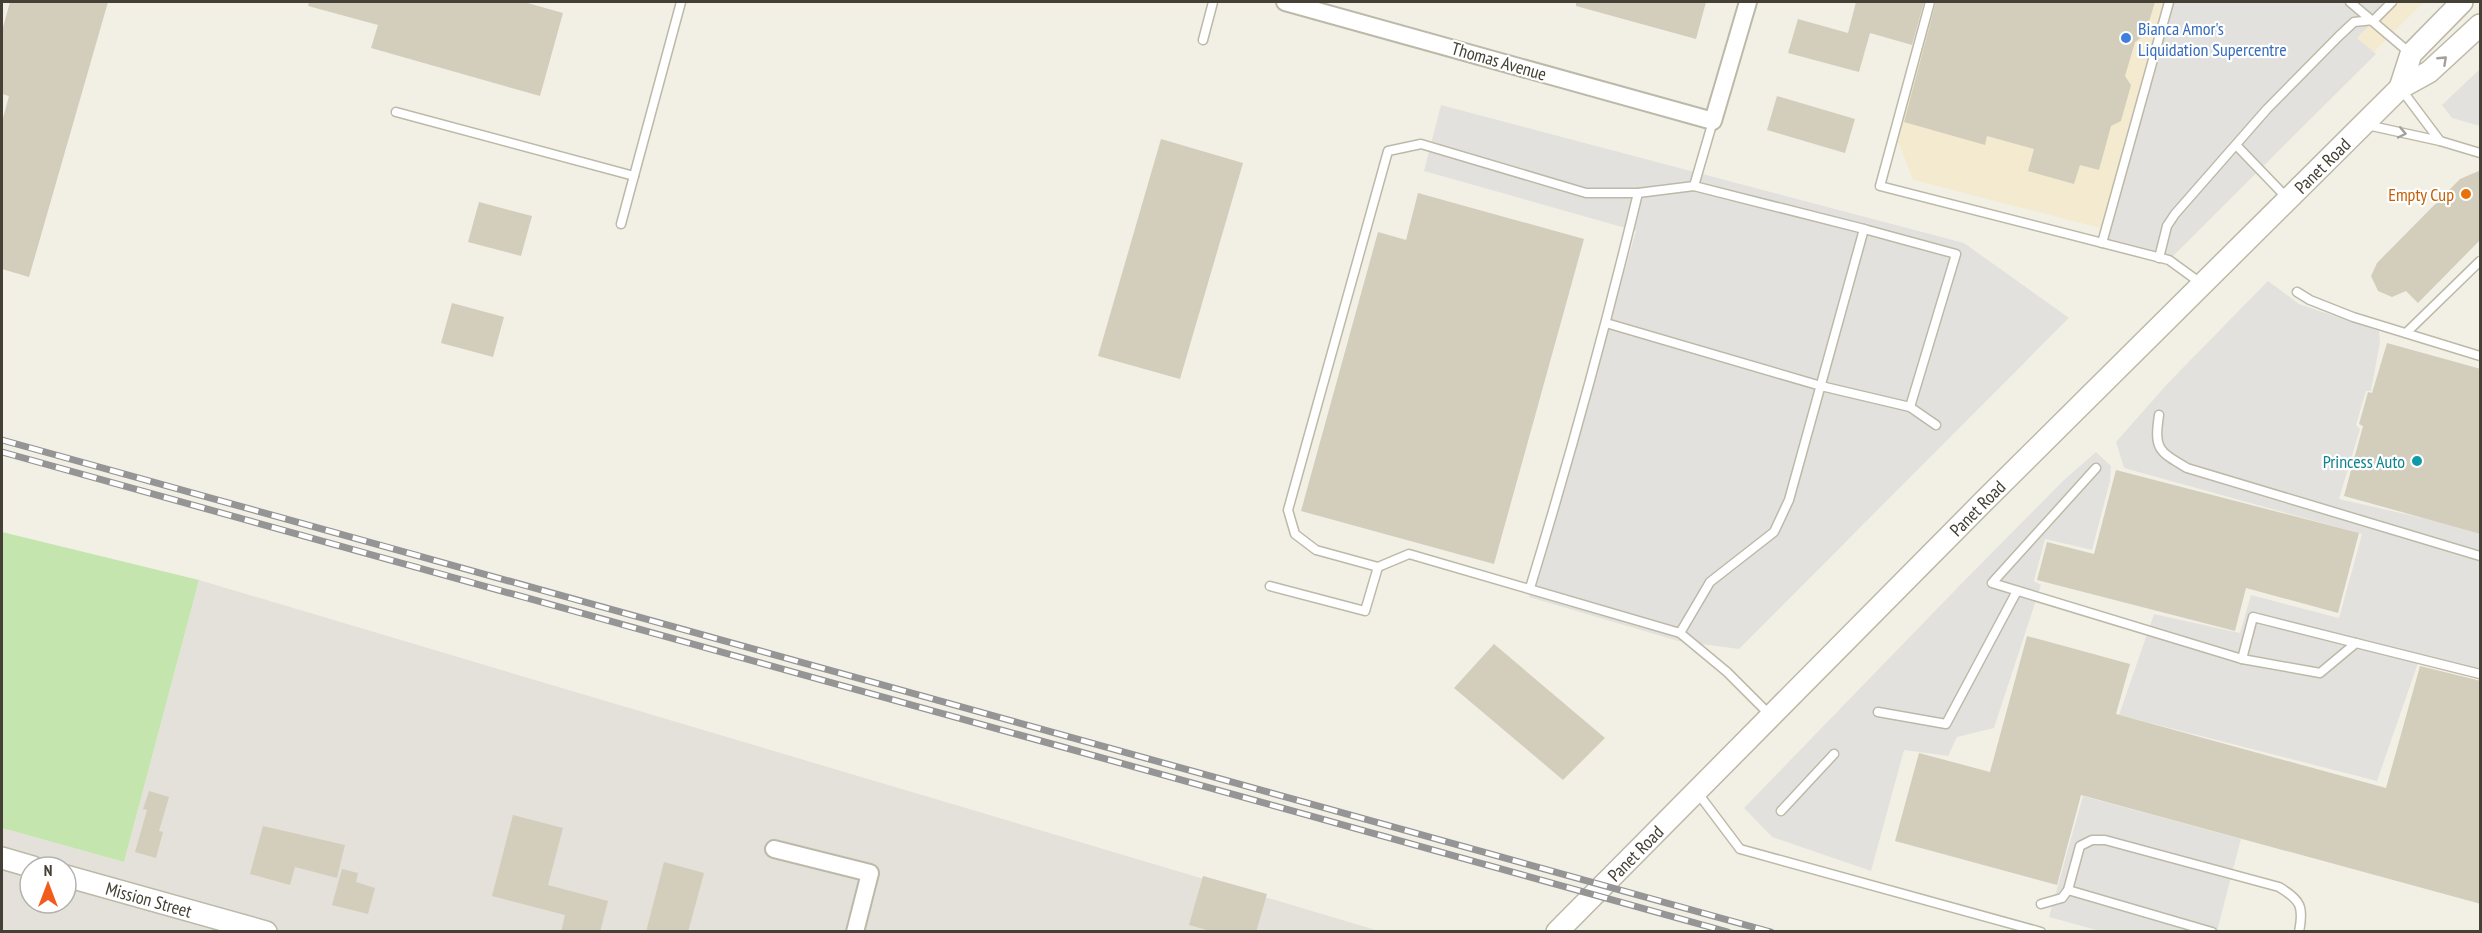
<svg xmlns="http://www.w3.org/2000/svg" width="2482" height="933" viewBox="0 0 2482 933" font-family="'PT Sans Narrow',sans-serif">
  <style>
    .commercial { fill: #f4ead0 }
    .industrial { fill: #e4e1da; fill-rule: evenodd }
    .green { fill: #c5e5af }
    .parking { fill: #e3e1dd }
    .building { fill: #d3cdbb }
    .lines { fill: none; stroke-linecap: round; stroke-linejoin: round }
    .service-casing { stroke: #bdb9a8; stroke-width: 11 }
    .minor-casing { stroke: #bdb9a8; stroke-width: 20 }
    .tertiary-casing { stroke: #bdb9a8; stroke-width: 24 }
    .service { stroke: #fff; stroke-width: 8 }
    .minor { stroke: #fff; stroke-width: 16 }
    .tertiary { stroke: #fff; stroke-width: 21 }
    .rail-casing { stroke: #959595; stroke-width: 7 }
    .rail { stroke: #fff; stroke-width: 4.5; stroke-dasharray: 14; stroke-linecap: butt }
    .oneway { stroke: #a2a09a }
    .shop-dot { fill: #3f7fe0; stroke: #fff; stroke-width: 2 }
    .food-dot { fill: #e8710a; stroke: #fff; stroke-width: 2 }
    .culture-dot { fill: #0f9aa8; stroke: #fff; stroke-width: 2 }
    .labels { text-anchor: middle; dominant-baseline: central; stroke-width: 4.5; stroke-linejoin: round; paint-order: stroke }
    .shop-label { font-size: 18px; fill: #366cbe; stroke: #fff; text-anchor: start }
    .street-label { font-size: 18px; fill: #444035; stroke: #fff }
    .food-label { font-size: 18px; fill: #c56008; stroke: #fff; text-anchor: end }
    .culture-label { font-size: 18px; fill: #0d838f; stroke: #fff; text-anchor: end }
  </style>
  <rect width="100%" height="100%" fill="#f2f0e5"/>
  <polygon class="commercial" points="1935,2 2424,2 2178,248 1913,180 1897,139"/>
  <path class="industrial" d="M199,580L1379,931H2V828L124,862ZM30,867H66V903H30Z"/>
  <polygon class="green" points="2,532 199,580 124,862 2,828"/>
  <g class="parking">
    <polygon points="2169,2 2392,2 2357,38 2376,54 2169,260 2102,243"/>
    <polygon points="2480,69 2480,126 2452,118 2442,105"/>
    <polygon points="1441,105 1964,243 2069,318 1739,649 1678,641 1529,597 1636,231 1424,171"/>
    <polygon points="2268,281 2299,304 2379,331 2380,342 2371,391 2366,391 2356,425 2360,429 2339,499 2480,531 2480,679 2418,663 2377,781 2119,715 2154,614 2240,633 2251,595 2339,618 2362,534 2124,468 2116,442 2168,383"/>
    <polygon points="2096,452 2111,466 2110,481 2092,550 2045,539 2034,581 2041,585 1994,728 1957,737 1948,756 1904,750 1871,871 1772,837 1744,808 1963,582 2064,480"/>
    <polygon points="2083,796 2241,839 2217,931 2100,931 2049,917"/>
  </g>
  <g class="building">
    <polygon points="10,2 108,2 29,277 2,269 2,122 9,96 2,94 2,31"/>
    <polygon points="309,2 524,2 563,13 540,96 371,48 378,25 308,6"/>
    <polygon points="1576,2 1706,2 1696,39 1576,6"/>
    <polygon points="1856,2 1924,2 1912,45 1870,33 1859,72 1788,53 1798,19 1848,33"/>
    <polygon points="1936,2 2155,2 2145,35 2135,42 2125,76 2131,85 2121,121 2111,126 2099,170 2080,165 2074,184 2028,171 2034,149 1987,136 1985,145 1904,122"/>
    <polygon points="1777,96 1855,119 1845,153 1767,130"/>
    <polygon points="1161,139 1243,163 1180,379 1098,356"/>
    <polygon points="2481,170 2481,239 2418,303 2406,291 2392,297 2378,291 2371,276 2377,263 2460,179"/>
    <polygon points="1418,193 1584,239 1494,564 1301,511 1378,232 1406,240"/>
    <polygon points="479,202 532,216 521,256 468,242"/>
    <polygon points="452,303 504,317 493,357 441,343"/>
    <polygon points="2387,343 2481,369 2481,534 2344,496 2363,426 2359,424 2368,392 2372,393"/>
    <polygon points="2116,470 2359,533 2338,613 2246,588 2235,631 2037,580 2047,542 2094,554"/>
    <polygon points="2027,636 2130,664 2116,714 2386,788 2420,666 2481,681 2481,904 2081,795 2057,885 1895,841 1919,753 1990,772"/>
    <polygon points="1494,644 1605,738 1563,780 1454,688"/>
    <polygon points="149,791 169,797 159,831 163,832 156,858 135,852 147,810 143,809"/>
    <polygon points="513,815 563,828 548,885 608,901 600,932 561,932 565,915 492,896"/>
    <polygon points="263,826 345,845 337,878 295,867 290,885 250,874"/>
    <polygon points="664,862 704,873 688,932 646,932"/>
    <polygon points="342,869 358,873 356,882 375,888 368,914 332,905"/>
    <polygon points="1203,876 1267,894 1256,932 1214,932 1189,925"/>
  </g>
  <g class="lines">
    <g class="service-casing">
      <g id="service">
        <polyline points="1930,2 1880,186 2169,260 2202,284"/>
        <polyline points="2350,2 2411,54"/>
        <polyline points="1203,40 1213,2"/>
        <polyline points="2401,89 2440,141"/>
        <polyline points="396,112 634,176"/>
        <polyline points="2367,125 2440,141 2480,153"/>
        <polyline points="2237,146 2288,199"/>
        <polyline points="1694,186 1713,121"/>
        <polyline points="621,224 681,2"/>
        <polyline points="2102,243 2169,2"/>
        <polyline points="2159,258 2167,226 2175,214 2267,109 2339,36 2354,22 2374,20 2392,2"/>
        <polyline points="2297,292 2310,300 2353,317 2480,356"/>
        <polyline points="1606,323 1821,386 1910,407 1956,254 1864,229 1789,500 1774,532 1710,582 1680,633 1727,672 1770,715"/>
        <polyline points="2406,333 2480,261"/>
        <polyline points="1910,407 1936,425"/>
        <path d="M2159,415C2154,449 2158,451 2187,468L2480,556"/>
        <polyline points="2096,468 1992,583 2242,659 2320,673 2356,643 2480,674"/>
        <polyline points="1378,567 1409,554 1680,633"/>
        <polyline points="1270,586 1365,611 1378,567 1316,550 1295,534 1288,510 1388,151 1421,144 1586,193 1638,193 1694,186 1864,229"/>
        <path d="M1530,588C1570,457 1606,326 1638,193"/>
        <polyline points="2242,659 2253,617 2356,643"/>
        <polyline points="1878,712 1946,724 2017,591"/>
        <polyline points="1697,792 1740,849 2041,932"/>
        <polyline points="1781,811 1834,754"/>
        <polyline points="2068,890 2212,932"/>
        <path d="M2041,904L2062,898L2068,890L2080,846L2092,840H2105L2279,887C2301,900 2304,907 2299,932"/>
      </g>
    </g>
    <g class="minor-casing">
      <g id="minor">
        <polyline points="1285,2 1713,121 1748,2"/>
        <polyline points="774,849 870,873 855,932"/>
      </g>
    </g>
    <g class="tertiary-casing">
      <g id="tertiary">
        <polyline points="2400,88 2411,54 2462,2"/>
        <polyline points="2,858 33,867"/>
        <path id="s1" d="M66,876L266,932"/>
        <path id="s2" d="M1557,932L1986,499L2400,88L2429,72L2480,25"/>
      </g>
    </g>
    <use href="#service" class="service"/>
    <use href="#minor" class="minor"/>
    <use href="#tertiary" class="tertiary"/>
    <g class="rail-casing">
      <g id="rail">
        <polyline points="2,440 1771,932"/>
        <polyline points="2,452 1728,932"/>
      </g>
    </g>
    <use href="#rail" class="rail"/>
  </g>
  <defs><path id="oneway-chevron" d="M-2-3.5L2.5 0L-2 3.5" fill="none" stroke-width="1.6" stroke-linecap="round" stroke-linejoin="round" transform="scale(1.5)"/></defs>
  <g class="oneway">
    <use href="#oneway-chevron" transform="translate(2443 60) rotate(-43)"/>
    <use href="#oneway-chevron" transform="translate(2402 133) rotate(12)"/>
  </g>
  <circle class="shop-dot" cx="2126" cy="38" r="6"/>
  <circle class="food-dot" cx="2466" cy="194" r="6"/>
  <circle class="culture-dot" cx="2417" cy="461" r="6"/>
  <g class="labels">
    <g class="shop-label">
      <text x="2138" y="28">Bianca Amor's<tspan x="2138" dy="21">Liquidation Supercentre</tspan></text>
    </g>
    <g class="street-label">
      <text transform="translate(1499 61) rotate(16)">Thomas Avenue</text>
      <text stroke="none"><textPath href="#s2" startOffset="1083">Panet Road</textPath></text>
      <text stroke="none"><textPath href="#s2" startOffset="597">Panet Road</textPath></text>
      <text stroke="none"><textPath href="#s2" startOffset="111">Panet Road</textPath></text>
      <text stroke="none"><textPath href="#s1" startOffset="86">Mission Street</textPath></text>
    </g>
    <g class="food-label">
      <text x="2454" y="194">Empty Cup</text>
    </g>
    <g class="culture-label">
      <text x="2405" y="461">Princess Auto</text>
    </g>
  </g>
  <rect width="2482" height="933" fill="none" stroke="#444035" stroke-width="6"/>
  <g transform="translate(48 885)"><circle r="28" fill="#ffffff" stroke="#b4b3ae" stroke-width="1.5"/>
  <path d="M0-4.5L10 22L0 15L-10 22Z" fill="#f35b1b"/>
  <text y="-9" font-size="16" font-weight="bold" text-anchor="middle" fill="#444035">N</text>
  </g>
</svg>
